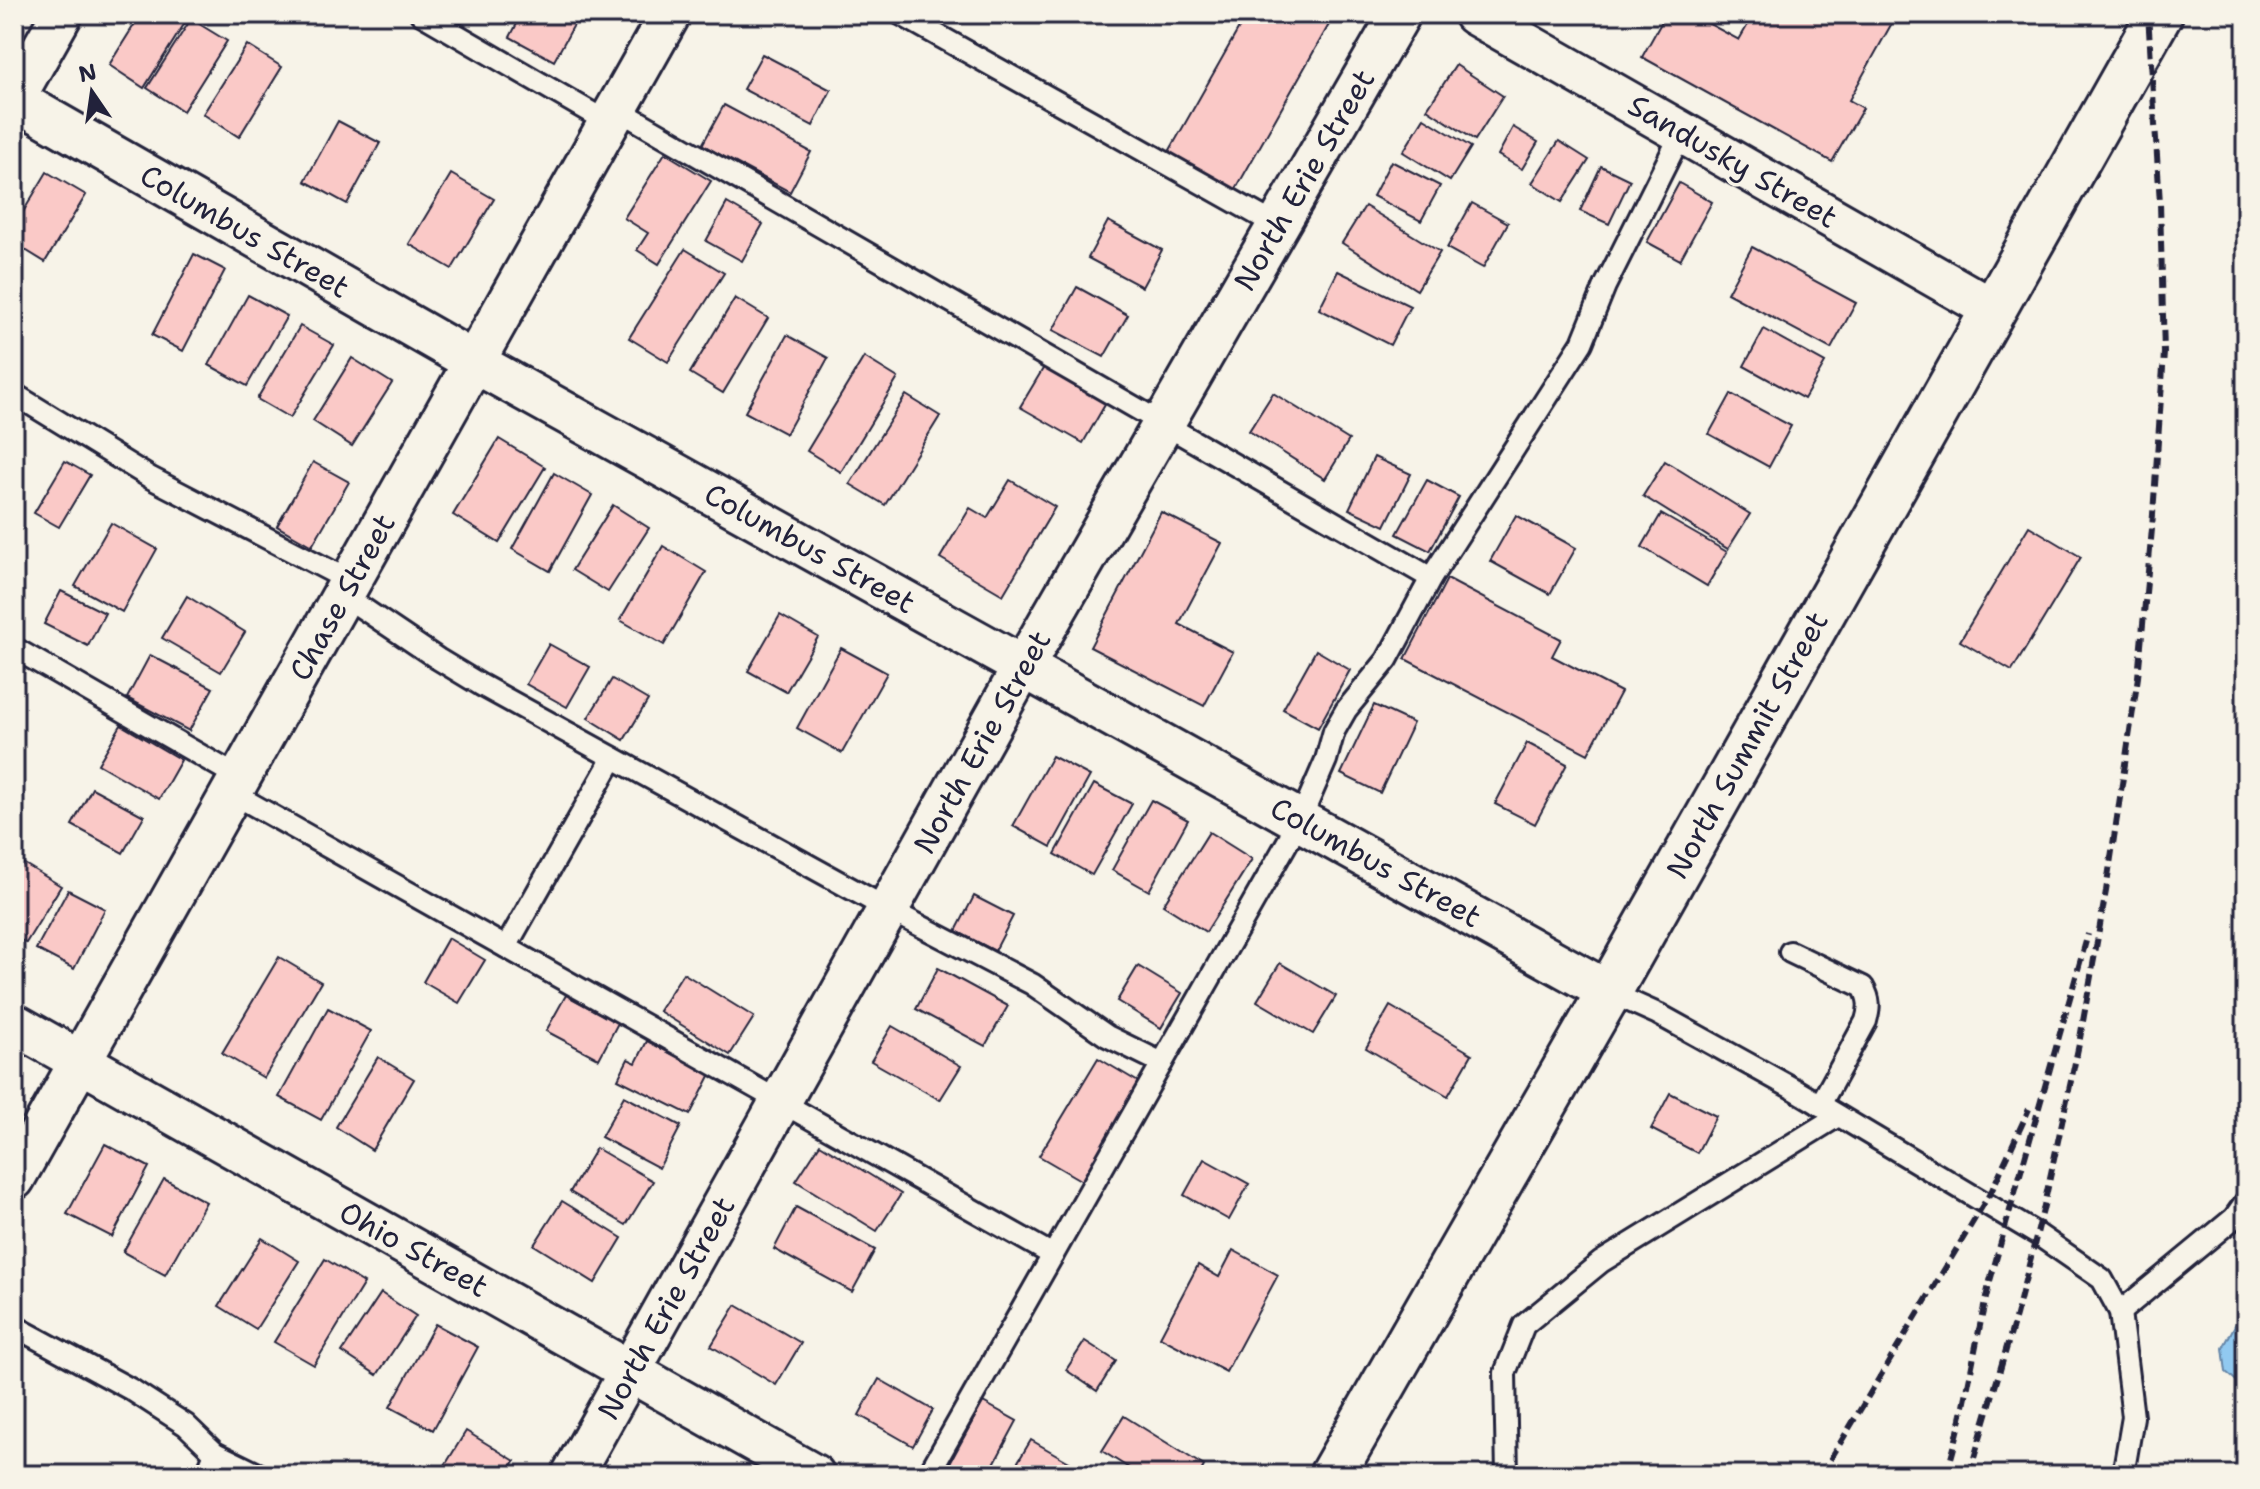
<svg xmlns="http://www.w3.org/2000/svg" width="2260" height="1489" viewBox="0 0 2260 1489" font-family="'Shantell Sans',sans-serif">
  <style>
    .water { fill: #91c9f0; stroke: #6586a8; stroke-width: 2 }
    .building { fill: #fac9c7; stroke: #22223b; stroke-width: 2 }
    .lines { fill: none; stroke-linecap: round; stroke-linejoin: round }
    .service-casing { stroke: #22223b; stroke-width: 26 }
    .minor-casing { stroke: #22223b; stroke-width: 46 }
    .secondary-casing { stroke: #22223b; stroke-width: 50 }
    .service { stroke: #f7f3e8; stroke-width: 20 }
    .minor { stroke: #f7f3e8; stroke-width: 40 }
    .secondary { stroke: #f7f3e8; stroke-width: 44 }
    .rail { stroke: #22223b; stroke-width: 6; stroke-dasharray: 12 6; stroke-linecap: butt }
    .labels { text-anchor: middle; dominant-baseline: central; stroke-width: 7; stroke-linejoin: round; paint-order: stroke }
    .street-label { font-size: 30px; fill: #22223b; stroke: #f7f3e8 }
  </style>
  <rect width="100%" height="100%" fill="#f7f3e8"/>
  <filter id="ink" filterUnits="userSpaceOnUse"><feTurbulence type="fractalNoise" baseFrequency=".0125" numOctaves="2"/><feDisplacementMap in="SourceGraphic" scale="16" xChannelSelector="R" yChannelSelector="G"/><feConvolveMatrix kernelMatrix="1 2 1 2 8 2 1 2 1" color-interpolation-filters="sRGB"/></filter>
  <g filter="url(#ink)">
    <polygon class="water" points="2246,1304 2246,1389 2226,1372 2223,1348"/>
    <g class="building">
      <polygon points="141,14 182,14 188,18 144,88 109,65"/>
      <polygon points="522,14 559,14 575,23 554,61 510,37"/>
      <polygon points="1247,14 1335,14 1233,194 1166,157"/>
      <polygon points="1666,14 1691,14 1739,40 1754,14 1897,14 1849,100 1863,108 1832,162 1642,57"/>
      <polygon points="191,19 227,41 183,111 147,88"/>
      <polygon points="247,45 282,67 239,137 203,114"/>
      <polygon points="762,54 831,90 813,126 743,89"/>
      <polygon points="1456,65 1503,96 1475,140 1427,109"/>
      <polygon points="724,105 811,152 790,192 702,145"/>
      <polygon points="1424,118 1471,147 1450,181 1403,152"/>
      <polygon points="338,121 380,143 347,204 305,181"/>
      <polygon points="1513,127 1538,142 1522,169 1498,155"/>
      <polygon points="1559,141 1589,160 1562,202 1532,183"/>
      <polygon points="665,153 711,181 659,264 637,250 648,233 624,218"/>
      <polygon points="1391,161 1440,186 1421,221 1373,196"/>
      <polygon points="1601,166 1630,180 1609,224 1580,211"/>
      <polygon points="47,172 86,195 45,262 14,243 14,227"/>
      <polygon points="451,174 494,199 452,269 409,244"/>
      <polygon points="1679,183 1712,202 1680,260 1647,242"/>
      <polygon points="727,203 763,224 742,261 706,241"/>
      <polygon points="1472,203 1508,223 1483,268 1447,248"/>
      <polygon points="1365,206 1440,252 1417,290 1342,243"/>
      <polygon points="1108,221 1162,250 1142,287 1088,258"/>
      <polygon points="1752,247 1856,303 1831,349 1727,293"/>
      <polygon points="685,249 724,273 668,362 629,338"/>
      <polygon points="194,254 225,270 183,351 152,335"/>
      <polygon points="1338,271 1410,306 1390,345 1319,309"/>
      <polygon points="1077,287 1128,315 1104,357 1053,330"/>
      <polygon points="248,295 287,316 247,386 209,365"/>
      <polygon points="735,298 768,318 723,393 690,373"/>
      <polygon points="300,326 334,345 290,418 257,399"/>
      <polygon points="1764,329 1825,363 1804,399 1744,366"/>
      <polygon points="787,335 828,358 786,434 745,412"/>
      <polygon points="864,357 898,378 841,472 807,451"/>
      <polygon points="352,358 392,383 352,446 313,421"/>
      <polygon points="1044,367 1106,403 1083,443 1020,407"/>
      <polygon points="1273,393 1349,440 1325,479 1249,431"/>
      <polygon points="1731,394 1791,426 1769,467 1709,434"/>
      <polygon points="906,395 940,416 885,505 850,484"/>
      <polygon points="499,439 545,467 499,543 453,515"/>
      <polygon points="1374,457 1411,474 1385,526 1349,509"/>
      <polygon points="65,461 90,475 59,527 34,513"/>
      <polygon points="1665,461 1750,514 1728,549 1643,496"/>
      <polygon points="313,462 349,482 312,546 277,526"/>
      <polygon points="554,473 592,495 550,571 512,549"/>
      <polygon points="1010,480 1055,507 1003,595 940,558 970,508 987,518"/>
      <polygon points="1427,480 1459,497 1430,551 1397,534"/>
      <polygon points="613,505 649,528 608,592 572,570"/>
      <polygon points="1161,512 1222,543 1179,624 1233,652 1204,706 1090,647"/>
      <polygon points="1661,514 1727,552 1707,586 1642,547"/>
      <polygon points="1516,515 1576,548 1550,594 1490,561"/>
      <polygon points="111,523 157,549 122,612 75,586"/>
      <polygon points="2029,526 2081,557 2012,671 1960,641"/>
      <polygon points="663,546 706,572 664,645 620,620"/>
      <polygon points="1447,579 1561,639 1552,656 1621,692 1588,754 1405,659"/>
      <polygon points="61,591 105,613 88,646 44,624"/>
      <polygon points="187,596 245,632 221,672 162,638"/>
      <polygon points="780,615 818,637 786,692 748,671"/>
      <polygon points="549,644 590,667 567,707 526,684"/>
      <polygon points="841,648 887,673 842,753 797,728"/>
      <polygon points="1316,650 1350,670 1318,728 1283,709"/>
      <polygon points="150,655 213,688 189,731 127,698"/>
      <polygon points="612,679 648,700 624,740 588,718"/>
      <polygon points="1374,705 1413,723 1380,793 1341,774"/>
      <polygon points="121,725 181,760 159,799 98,764"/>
      <polygon points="1527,743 1567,764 1535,824 1495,804"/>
      <polygon points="1052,756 1090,776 1051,847 1013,826"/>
      <polygon points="1094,784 1132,804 1092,875 1055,854"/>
      <polygon points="92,788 144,816 123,853 72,825"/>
      <polygon points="1151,800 1188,820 1149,891 1112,870"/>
      <polygon points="1209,832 1252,859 1206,932 1163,905"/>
      <polygon points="23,863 61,886 26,943 14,936 14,878"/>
      <polygon points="68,890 105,909 74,969 36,949"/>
      <polygon points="974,896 1013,916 995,951 956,931"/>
      <polygon points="448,938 485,960 459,1003 423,982"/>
      <polygon points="279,957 321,982 264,1078 222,1053"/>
      <polygon points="1280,963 1336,996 1313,1034 1257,1001"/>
      <polygon points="1138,966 1182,993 1161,1028 1117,1001"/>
      <polygon points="938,968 1008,1006 985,1046 916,1009"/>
      <polygon points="683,973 754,1017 730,1055 659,1011"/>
      <polygon points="566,995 618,1023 599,1059 546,1031"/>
      <polygon points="1390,1006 1472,1054 1448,1096 1366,1048"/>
      <polygon points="328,1008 371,1031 321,1120 279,1097"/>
      <polygon points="892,1026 961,1066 940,1100 871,1061"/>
      <polygon points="647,1041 711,1074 690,1115 618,1079 628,1059 636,1063"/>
      <polygon points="378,1057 414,1079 372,1150 336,1127"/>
      <polygon points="1098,1058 1140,1083 1082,1181 1039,1156"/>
      <polygon points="1670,1093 1716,1116 1697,1153 1651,1129"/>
      <polygon points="624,1096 681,1126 659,1168 601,1137"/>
      <polygon points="105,1144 149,1167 112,1237 67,1214"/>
      <polygon points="820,1144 901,1194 877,1231 796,1181"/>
      <polygon points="596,1148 653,1181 626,1225 570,1192"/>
      <polygon points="1204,1159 1249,1184 1229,1220 1184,1195"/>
      <polygon points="164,1179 206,1202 165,1275 123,1252"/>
      <polygon points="562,1201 622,1238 595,1283 534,1245"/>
      <polygon points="796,1207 875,1250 852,1292 774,1249"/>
      <polygon points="262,1238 299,1261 256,1329 219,1306"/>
      <polygon points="1233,1250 1278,1275 1226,1372 1160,1337 1198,1265 1219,1277"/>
      <polygon points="325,1259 364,1283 314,1365 274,1342"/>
      <polygon points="381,1293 416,1316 377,1375 342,1352"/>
      <polygon points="736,1305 801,1343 776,1385 711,1346"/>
      <polygon points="435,1324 478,1347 433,1430 390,1407"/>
      <polygon points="1085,1341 1116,1361 1097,1391 1066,1370"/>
      <polygon points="879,1379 933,1410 913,1446 859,1415"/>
      <polygon points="983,1402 1017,1421 988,1475 954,1475 946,1470"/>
      <polygon points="1124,1416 1204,1466 1199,1475 1140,1475 1102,1451"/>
      <polygon points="466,1431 515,1461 506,1475 439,1475"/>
      <polygon points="1031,1440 1071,1463 1064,1475 1010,1475"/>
    </g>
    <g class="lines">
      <g class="service-casing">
        <g id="service">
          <polyline points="421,14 609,123"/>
          <polyline points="900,14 1278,226"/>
          <polyline points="617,109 1431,578"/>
          <polyline points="14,394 151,478 350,581"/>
          <polyline points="343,595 438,659 481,685 888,909 1032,984 1107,1036 1162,1063"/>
          <polyline points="14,648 240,778"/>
          <polyline points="232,793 1053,1255"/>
          <polyline points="506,947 613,758"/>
          <path d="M1790,952L1863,987C1870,999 1870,1008 1866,1021L1820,1105"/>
          <polyline points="1609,992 1658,1014 1794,1089 2037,1234 2102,1279 2120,1312 2133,1417 2123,1475"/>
          <polyline points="2120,1312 2234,1218 2246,1201"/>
          <polyline points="14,1326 132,1390 186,1425 215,1453 260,1475"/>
          <polyline points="206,1475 215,1453"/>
          <polyline points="928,1475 1300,820 1326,760 1334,731 1346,710 1387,660 1431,578 1582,343 1605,286 1682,132"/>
          <polyline points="1507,1475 1505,1373 1524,1325 1601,1262 1838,1116"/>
        </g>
      </g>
      <g class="minor-casing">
        <g id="minor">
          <polyline points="1474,14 1992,309"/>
          <polyline points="14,99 474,362 1609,992"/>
          <polyline points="14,99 62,14"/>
          <polyline points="14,1024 814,1475"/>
          <polyline points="14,1179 670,14"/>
          <polyline points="572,1475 1023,667 1400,14"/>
        </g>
      </g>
      <g class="secondary-casing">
        <polyline id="secondary" points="1332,1475 1609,992 2160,14"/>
      </g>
      <use href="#service" class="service"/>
      <use href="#minor" class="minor"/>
      <use href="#secondary" class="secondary"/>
      <g class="rail">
        <polyline points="1821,1475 1992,1190 2029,1109"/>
        <path d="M1946,1475C1966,1412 1974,1345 1990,1281L2088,934"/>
        <polyline points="1969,1475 2016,1316 2043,1210 2079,1044 2106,891 2138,677 2152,529 2164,353 2160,203 2148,14"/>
      </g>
    </g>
  </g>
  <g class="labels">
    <g class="street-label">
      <text transform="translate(1733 161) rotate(30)">Sandusky Street</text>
      <text transform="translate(1304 180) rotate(-60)">North Erie Street</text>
      <text transform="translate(245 231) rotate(30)">Columbus Street</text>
      <text transform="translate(810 548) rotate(29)">Columbus Street</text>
      <text transform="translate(342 597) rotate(-61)">Chase Street</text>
      <text transform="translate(982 742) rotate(-61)">North Erie Street</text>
      <text transform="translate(1747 745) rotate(-61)">North Summit Street</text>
      <text transform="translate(1376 862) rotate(29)">Columbus Street</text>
      <text transform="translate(414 1249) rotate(29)">Ohio Street</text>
      <text transform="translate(666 1308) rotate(-61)">North Erie Street</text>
    </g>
  </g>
  <rect width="2260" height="1489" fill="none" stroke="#f7f3e8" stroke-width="48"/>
  <rect x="24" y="24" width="2212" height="1441" fill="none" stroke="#22223b" stroke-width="3" filter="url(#ink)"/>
  <g transform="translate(92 92) rotate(347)" stroke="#f7f3e8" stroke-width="6" paint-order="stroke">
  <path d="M0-6L14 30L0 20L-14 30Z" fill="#22223b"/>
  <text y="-12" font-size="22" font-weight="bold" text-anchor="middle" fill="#22223b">N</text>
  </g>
</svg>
